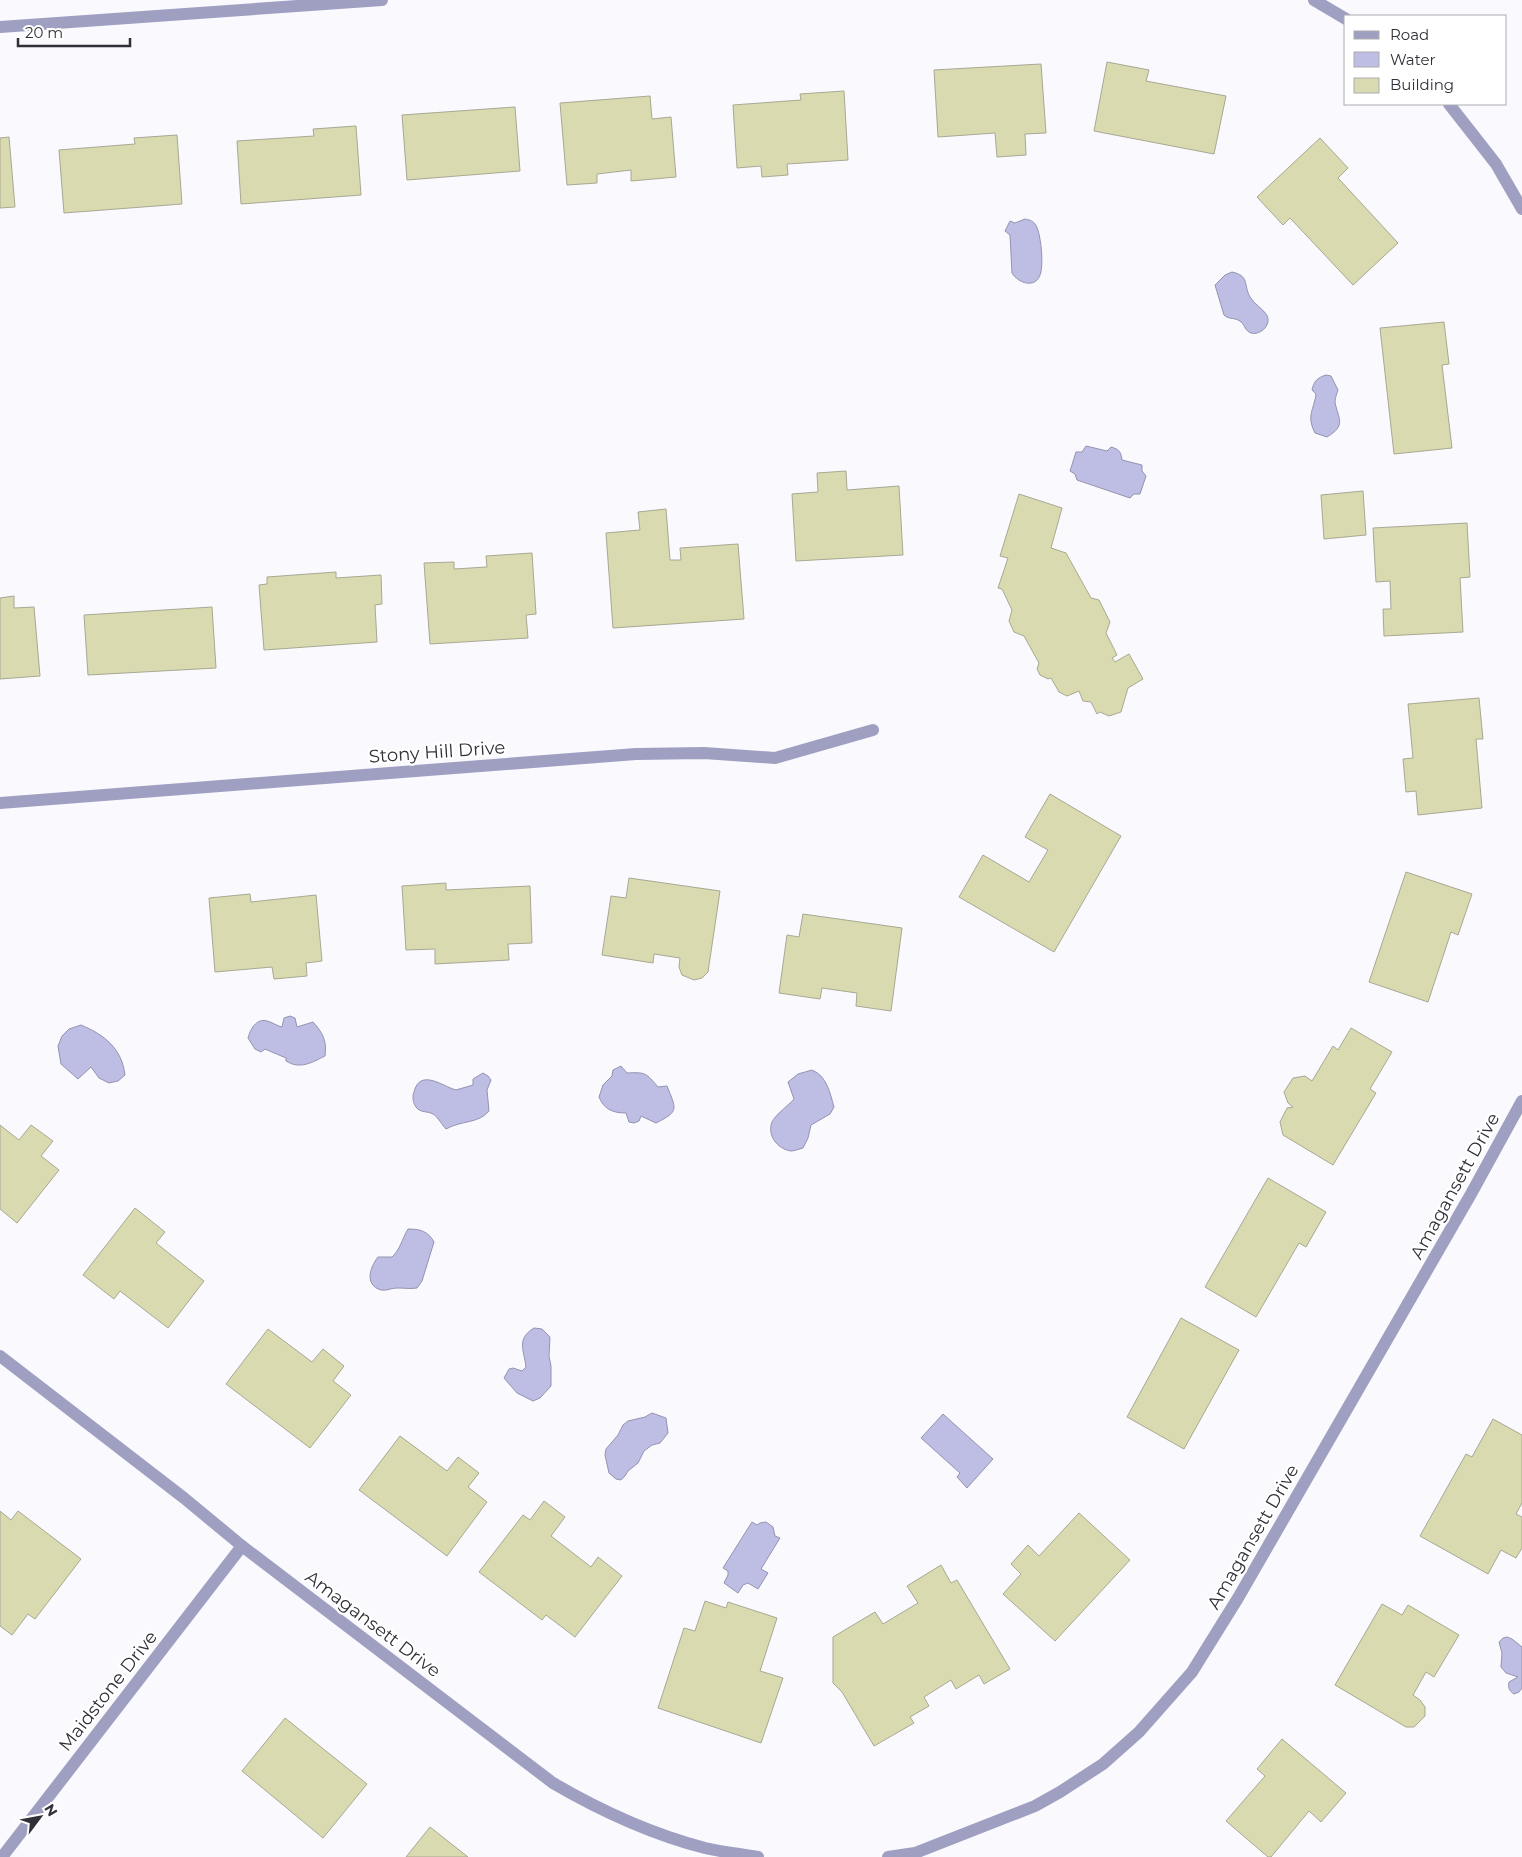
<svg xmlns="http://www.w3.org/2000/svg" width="1522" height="1857" viewBox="0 0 1522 1857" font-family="Montserrat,sans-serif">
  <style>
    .water { fill: #bebee4; stroke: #9393b1 }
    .building { fill: #dadab1; stroke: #a8a893 }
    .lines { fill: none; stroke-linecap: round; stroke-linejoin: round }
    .minor { stroke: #9f9fc2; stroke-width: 12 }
    .labels { text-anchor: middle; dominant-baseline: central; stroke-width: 4.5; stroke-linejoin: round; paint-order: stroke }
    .street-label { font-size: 18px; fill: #303039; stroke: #fff }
  </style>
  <rect width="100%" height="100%" fill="#f9f9fe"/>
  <g class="water">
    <path d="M1025,219C1029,220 1032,220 1035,224C1041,231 1044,266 1040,275C1035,289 1018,283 1012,273L1010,235L1005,231L1010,221L1015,223Z"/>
    <path d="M1232,272C1250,276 1243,284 1250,297C1254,304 1262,308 1266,314C1273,323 1261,336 1251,333C1245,331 1245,325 1241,322C1236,317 1229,320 1224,315L1215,285L1225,275Z"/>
    <path d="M1326,375L1331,376L1338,390C1337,393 1335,398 1335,402C1338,419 1347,425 1327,437L1315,433C1306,415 1314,410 1316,394L1312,390C1314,381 1317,378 1326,375Z"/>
    <path d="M1086,446L1107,451L1111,447C1119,449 1121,452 1122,460L1142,465V471L1146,476L1140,494H1134L1130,498L1077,480L1075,474L1070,471L1076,452H1082Z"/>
    <path d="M290,1016L295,1018L297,1027L313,1022C323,1033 327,1041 325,1056C313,1062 300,1070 286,1061V1058L265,1049L261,1052L255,1049L248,1038C250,1030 256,1018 267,1021C272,1022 277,1026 282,1027L284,1018Z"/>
    <path d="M81,1025C105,1035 122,1049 125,1075L118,1081L109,1083L99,1078L91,1067L78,1079L61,1064L58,1046L62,1036L69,1029Z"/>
    <path d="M621,1066L627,1073C646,1072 646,1073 658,1087L667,1086C676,1109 680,1111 656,1123L641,1116L639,1121L634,1123L629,1122L626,1113C612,1113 604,1109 599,1097L603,1085L612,1076L613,1070Z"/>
    <path d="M812,1070C827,1076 830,1093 834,1107L830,1114L811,1125L808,1138L803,1148C799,1149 794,1151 791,1151C777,1149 767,1135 772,1122C775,1115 789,1105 794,1099L788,1082L798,1074Z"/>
    <path d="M483,1073L488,1076L491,1080L487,1090L489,1111C478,1124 462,1120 446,1129C442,1125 438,1117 433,1114C428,1111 420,1113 416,1107C413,1103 412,1096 414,1092C420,1068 442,1086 456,1090L473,1085V1079Z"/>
    <path d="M408,1229C420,1229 428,1231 434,1242L422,1281L417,1288C410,1289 404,1288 397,1288C391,1288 387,1291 381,1290C364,1285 370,1267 378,1257H392C400,1250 402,1239 408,1229Z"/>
    <path d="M534,1328L542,1329L550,1337L549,1356L551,1366V1386L540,1398L533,1401L517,1393L504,1378L509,1369L513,1368L522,1371L526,1367C524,1350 516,1339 534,1328Z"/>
    <polygon points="652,1413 666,1418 668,1433 660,1443 652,1445 644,1451 638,1463 628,1471 625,1476 621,1480 616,1479 609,1473 605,1455 606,1449 618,1435 623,1425 628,1421 645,1417"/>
    <polygon points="943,1414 993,1459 967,1488 957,1477 960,1473 921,1438"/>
    <polygon points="752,1522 757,1525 760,1523 766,1522 773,1527 775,1536 780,1538 761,1569 768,1573 758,1589 748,1583 743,1585 738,1593 724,1583 728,1575 728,1571 723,1568"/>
    <path d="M1507,1637L1512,1639L1522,1647V1688L1519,1692L1514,1694C1509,1691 1508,1687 1509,1682L1518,1677L1506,1673L1501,1667L1502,1653L1499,1642L1503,1638Z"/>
  </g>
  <g class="building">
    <polygon points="1107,62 1149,70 1146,81 1226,96 1214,154 1094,131"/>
    <polygon points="1041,64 1046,133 1025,134 1026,155 997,157 995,133 938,137 934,70"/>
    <polygon points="844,91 848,160 787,164 788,175 762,177 761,166 737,168 733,105 801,100 800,94"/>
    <polygon points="650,96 652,119 671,117 676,177 631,181 631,170 597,174 597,183 567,185 560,103"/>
    <polygon points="515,107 520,171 407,180 402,115"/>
    <polygon points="356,126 361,195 241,204 237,141 314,136 313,129"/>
    <polygon points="177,135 182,204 64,213 59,150 135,144 134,138"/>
    <polygon points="9,137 15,207 0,208 0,138"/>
    <polygon points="1320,138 1348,168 1338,178 1398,243 1353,285 1290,218 1283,225 1257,197"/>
    <polygon points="1444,322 1449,364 1442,365 1452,448 1394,454 1380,328"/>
    <polygon points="846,471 847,490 899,486 903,555 796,561 792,494 818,492 817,473"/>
    <polygon points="1363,491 1366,535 1324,539 1321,495"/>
    <polygon points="1019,494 1062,508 1051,548 1066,553 1091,598 1099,600 1110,622 1106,633 1117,655 1112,658 1115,662 1129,654 1143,679 1128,688 1121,712 1109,716 1100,712 1097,714 1091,702 1083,701 1079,691 1067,696 1059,692 1051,678 1048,679 1040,675 1037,669 1039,663 1024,636 1014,632 1009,621 1012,610 1002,589 998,588 1008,558 1000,556"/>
    <polygon points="666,509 670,560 681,560 680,548 738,544 744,619 613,628 606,533 640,530 638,512"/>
    <polygon points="1467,523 1470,577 1460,578 1463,632 1384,636 1383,609 1391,609 1390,581 1376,582 1373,528"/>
    <polygon points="532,553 536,614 526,615 528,638 430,644 424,563 454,562 454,569 487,567 486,556"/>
    <polygon points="336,572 336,578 381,575 382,604 375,605 377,642 264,650 259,585 267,584 267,577"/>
    <polygon points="14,596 14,608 34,607 40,676 0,679 0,598"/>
    <polygon points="212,607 216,668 88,675 84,615"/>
    <polygon points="1479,698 1483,739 1476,739 1482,808 1418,815 1416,791 1406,792 1403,759 1413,758 1408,704"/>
    <polygon points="1050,794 1121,836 1054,952 959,897 983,855 1029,882 1048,850 1025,837"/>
    <polygon points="1406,872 1472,894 1458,935 1451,932 1428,1002 1369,982"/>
    <polygon points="629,878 720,891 708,972 702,978 694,980 682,975 679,967 680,958 654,954 653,963 602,955 611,896 626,898"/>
    <polygon points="446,883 446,890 530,886 532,943 508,944 509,960 435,964 435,949 406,950 402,886"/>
    <polygon points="250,894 251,902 316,895 322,961 306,963 307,976 274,979 272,967 215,972 209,898"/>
    <polygon points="803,914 902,928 891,1011 856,1006 857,993 822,988 820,999 779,993 787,935 799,937"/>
    <polygon points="1351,1028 1392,1052 1370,1089 1376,1093 1333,1165 1283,1135 1280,1122 1287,1108 1293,1107 1288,1103 1284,1092 1293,1078 1305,1076 1312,1081 1333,1046 1338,1050"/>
    <polygon points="0,1125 19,1140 31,1125 53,1141 41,1156 59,1170 17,1223 0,1209"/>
    <polygon points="1268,1178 1326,1212 1306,1247 1299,1243 1256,1317 1205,1287"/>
    <polygon points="135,1208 165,1232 156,1243 204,1281 168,1328 120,1291 114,1299 83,1275"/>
    <polygon points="1181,1318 1239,1350 1184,1449 1127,1417"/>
    <polygon points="268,1329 312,1362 323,1349 344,1366 333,1381 351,1395 310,1448 226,1384"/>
    <polygon points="1493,1419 1522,1435 1522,1503 1516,1514 1522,1517 1522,1548 1516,1558 1501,1550 1488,1574 1420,1536 1466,1454 1472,1457"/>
    <polygon points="400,1436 447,1471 458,1457 479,1473 468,1487 487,1502 447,1556 359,1490"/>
    <polygon points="544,1501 565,1517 551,1536 591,1567 598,1557 622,1576 575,1637 546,1615 542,1620 479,1572 523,1515 530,1520"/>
    <polygon points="0,1511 11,1520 18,1511 81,1559 35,1619 28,1614 12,1635 0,1626"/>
    <polygon points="1079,1513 1130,1560 1055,1641 1003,1594 1021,1574 1011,1564 1028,1545 1039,1556"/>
    <polygon points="941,1565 951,1583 957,1580 1010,1669 984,1684 979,1675 956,1689 951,1680 924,1697 929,1706 910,1717 914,1723 874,1746 842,1692 833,1683 833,1637 875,1612 883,1624 918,1603 907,1586"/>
    <polygon points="705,1601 726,1608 728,1602 777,1618 760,1671 783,1678 761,1743 658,1708 684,1628 695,1631"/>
    <polygon points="1382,1604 1402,1615 1408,1605 1459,1635 1434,1677 1426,1672 1413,1695 1420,1700 1425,1707 1425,1716 1414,1727 1406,1727 1335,1685"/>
    <polygon points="285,1718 367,1784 323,1838 242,1771"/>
    <polygon points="1282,1739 1346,1793 1321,1822 1309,1811 1271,1857 1268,1857 1226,1821 1265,1776 1257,1769"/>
    <polygon points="430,1827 468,1857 406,1857"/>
  </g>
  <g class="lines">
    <g class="minor">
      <polyline points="1314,0 1346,19"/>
      <polyline points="0,27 382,0"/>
      <polyline points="1449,104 1496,164 1522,209"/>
      <polyline points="0,803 636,754 704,753 775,758 873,730"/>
      <path d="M0,1356L184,1498L242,1546L553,1783C601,1811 651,1834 705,1848C722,1852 741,1854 758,1857"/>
      <polyline points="2,1857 242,1546"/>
      <polyline points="888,1857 915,1853 1035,1806 1060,1792 1103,1764 1139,1732 1192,1672 1238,1598 1471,1194 1522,1101"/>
    </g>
  </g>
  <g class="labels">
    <g class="street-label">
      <text transform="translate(437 752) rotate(-4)">Stony Hill Drive</text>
      <text transform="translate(1455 1186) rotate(-61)">Amagansett Drive</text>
      <text transform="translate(1253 1537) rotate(-60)">Amagansett Drive</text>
      <text transform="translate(373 1624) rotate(37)">Amagansett Drive</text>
      <text transform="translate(108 1691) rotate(-52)">Maidstone Drive</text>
    </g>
  </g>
  <rect x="1344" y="15" width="162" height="90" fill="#ffffff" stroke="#acacb0"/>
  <rect x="1354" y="31" width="25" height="8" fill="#9f9fc2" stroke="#acacb0"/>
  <text x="1390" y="40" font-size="15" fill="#303039">Road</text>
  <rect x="1354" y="52" width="25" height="15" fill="#bebee4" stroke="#acacb0"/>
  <text x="1390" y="65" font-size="15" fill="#303039">Water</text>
  <rect x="1354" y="78" width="25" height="15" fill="#dadab1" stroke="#acacb0"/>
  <text x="1390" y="90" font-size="15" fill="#303039">Building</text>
  <g transform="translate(40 1817) rotate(58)" stroke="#ffffff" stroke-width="4" paint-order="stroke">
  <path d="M0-4L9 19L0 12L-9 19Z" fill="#303039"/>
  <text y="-8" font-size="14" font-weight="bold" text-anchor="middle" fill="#303039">N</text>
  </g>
  <path d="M18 38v8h112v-8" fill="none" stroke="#303039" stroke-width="2.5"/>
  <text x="25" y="38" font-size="15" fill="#303039" stroke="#ffffff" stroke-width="4" paint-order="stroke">20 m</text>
</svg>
